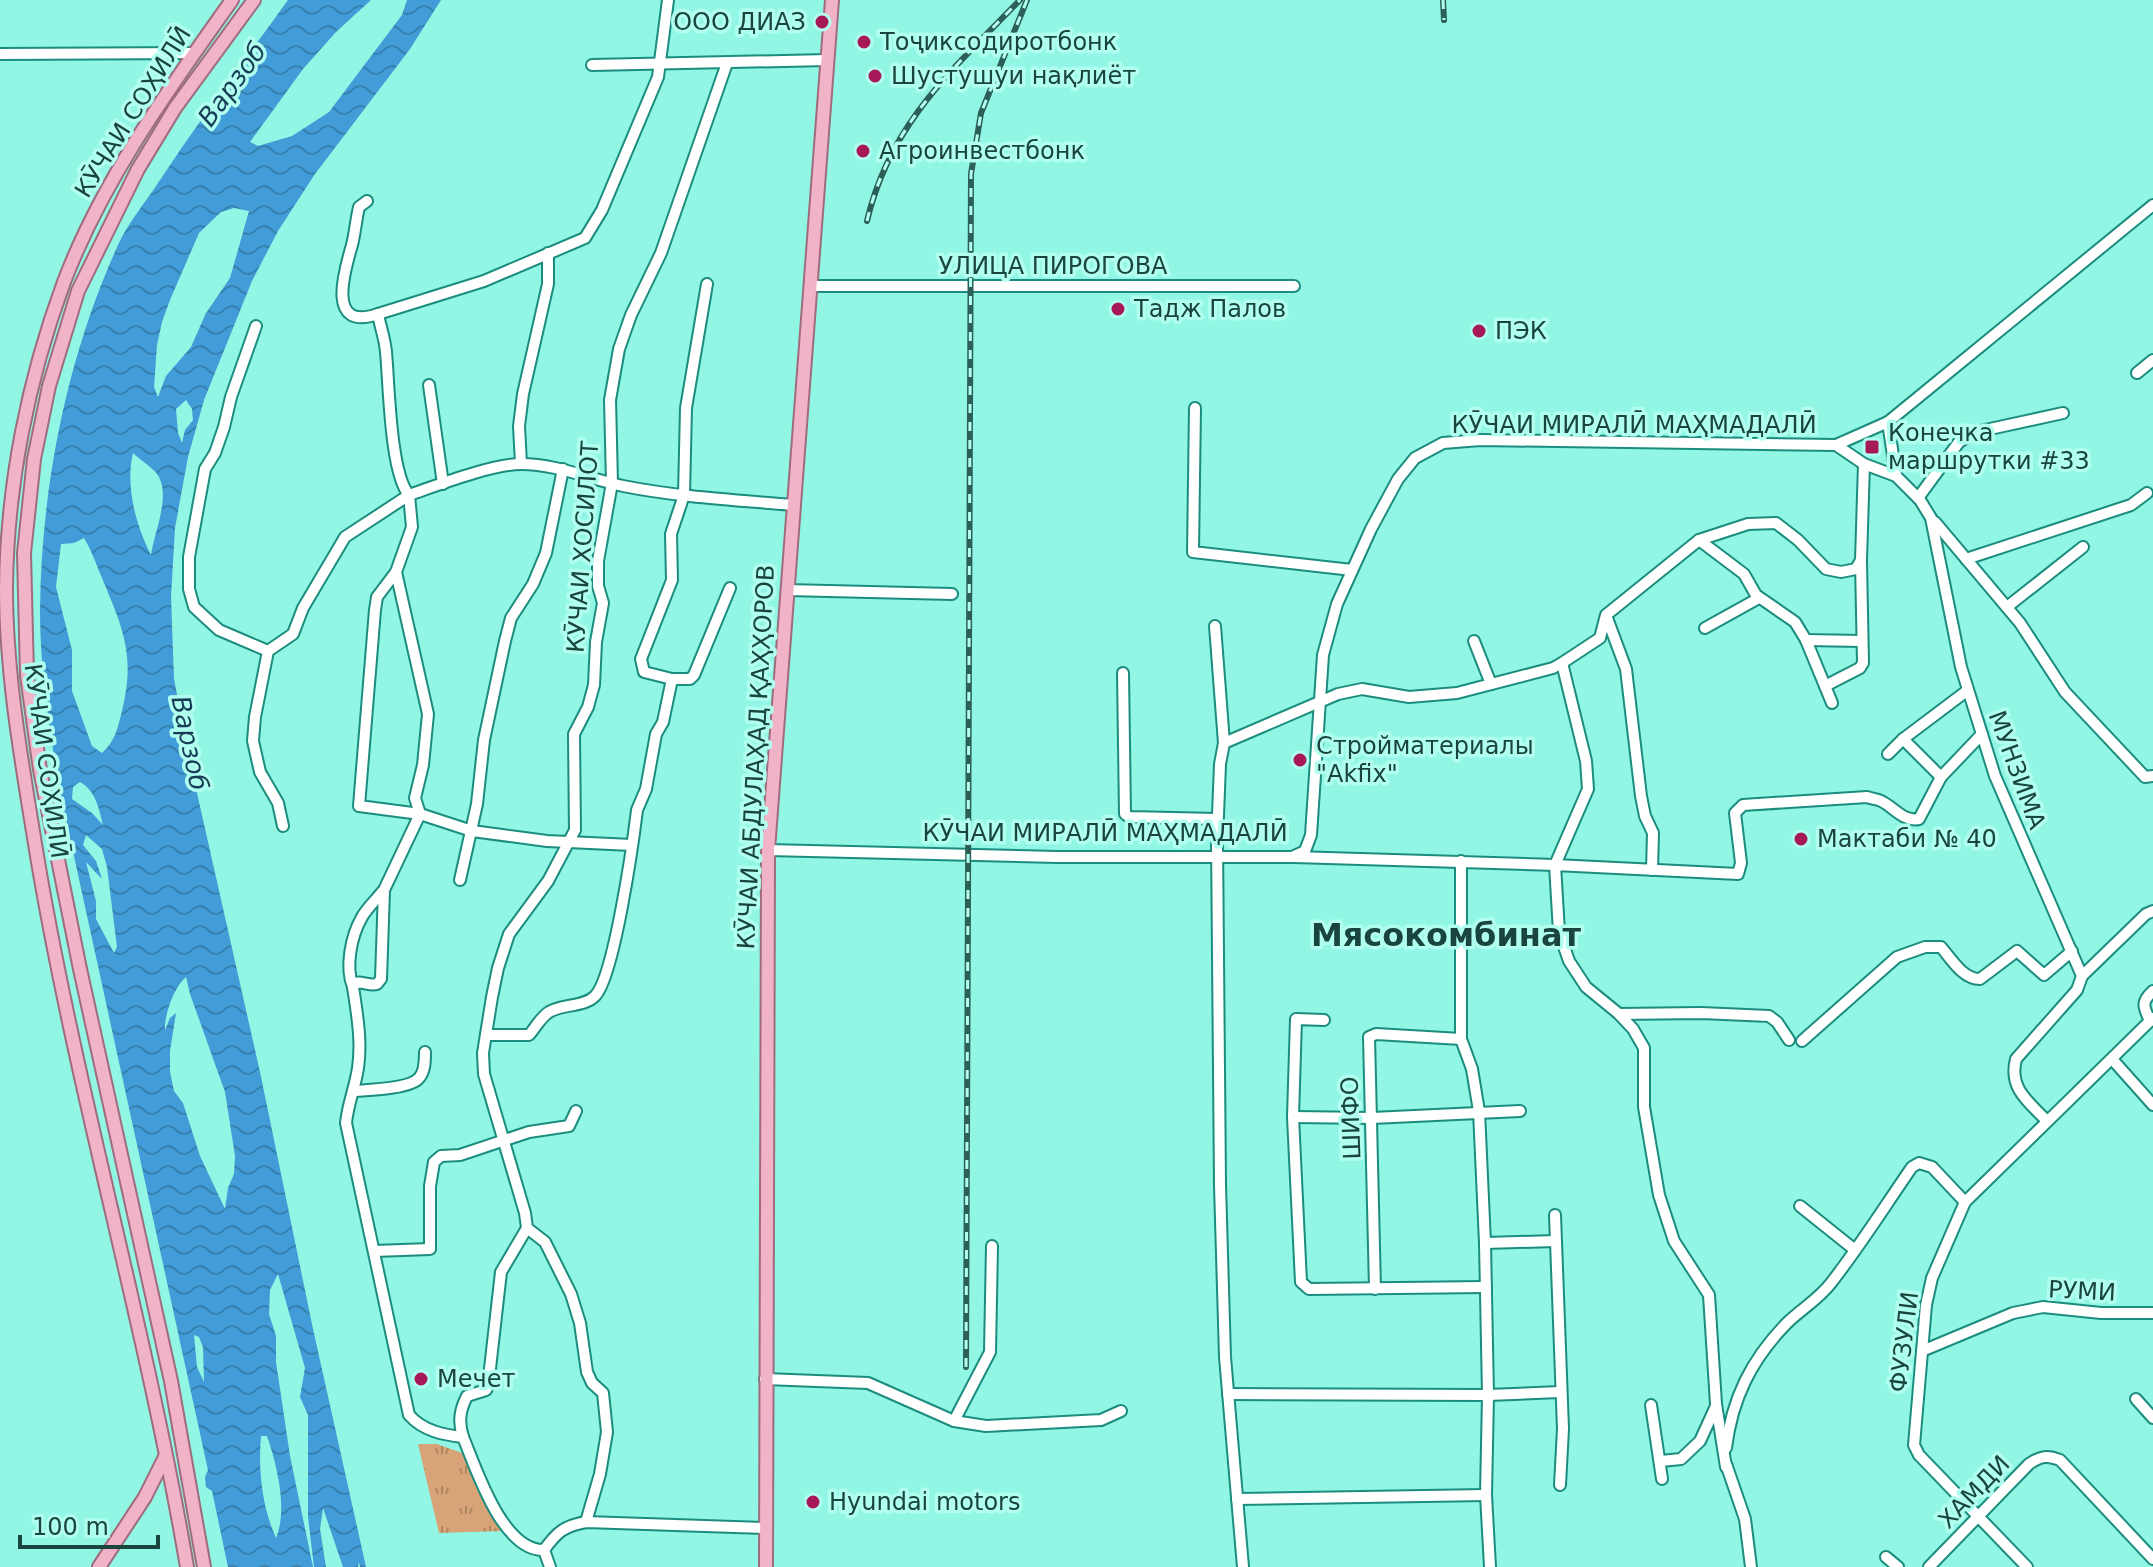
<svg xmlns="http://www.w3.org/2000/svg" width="2153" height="1567" viewBox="0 0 2153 1567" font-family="'DejaVu Sans',sans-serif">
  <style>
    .park { fill: url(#park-tufts) }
    .water { fill: url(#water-waves); fill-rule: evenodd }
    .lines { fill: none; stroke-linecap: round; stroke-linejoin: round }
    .minor-casing { stroke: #1b8d7e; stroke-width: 14 }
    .major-casing { stroke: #9f6c7e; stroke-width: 16 }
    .minor { stroke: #fff; stroke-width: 10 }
    .major { stroke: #f1b3c7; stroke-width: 12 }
    .rail-casing { stroke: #2c5f57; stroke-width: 6 }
    .rail { stroke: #b1ffef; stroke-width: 3; stroke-dasharray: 9; stroke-linecap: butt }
    .poi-dot { fill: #a71858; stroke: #b1ffef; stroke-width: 3 }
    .labels { text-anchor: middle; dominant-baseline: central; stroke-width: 7; stroke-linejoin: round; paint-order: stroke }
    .poi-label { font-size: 24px; fill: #1a453e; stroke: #b1ffef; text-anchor: start }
    .street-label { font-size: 24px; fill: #1a453e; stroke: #b1ffef }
    .water-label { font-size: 26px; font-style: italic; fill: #183e57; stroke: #b1ffef }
    .district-label { font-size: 32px; font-weight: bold; fill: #1a453e; stroke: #b1ffef }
  </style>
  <defs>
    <pattern id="park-tufts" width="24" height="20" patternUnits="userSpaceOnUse" patternTransform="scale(2)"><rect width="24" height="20" fill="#d8a376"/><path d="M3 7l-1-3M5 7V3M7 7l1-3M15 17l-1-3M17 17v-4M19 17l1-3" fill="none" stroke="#ae8762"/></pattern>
    <pattern id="water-waves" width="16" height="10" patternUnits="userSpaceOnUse" patternTransform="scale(2)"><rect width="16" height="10" fill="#419cd7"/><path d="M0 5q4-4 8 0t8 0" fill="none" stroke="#3681b0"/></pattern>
  </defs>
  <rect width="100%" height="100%" fill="#91f6e3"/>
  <polygon class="park" points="418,1444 437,1444 462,1453 504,1531 439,1533"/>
  <path class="water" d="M288,0H371L336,32L303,69L250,142L258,146L292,136L329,112L402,15L407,0H441L410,49L315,174L278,231L252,281L204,400L188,457L175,528L171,597L174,679L192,771L260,1072L313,1329L366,1567H360L359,1562L358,1567H343L323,1508L320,1529L326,1567H314L308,1517V1415L300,1397L305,1368L278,1274L270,1290L269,1314L276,1336V1362L290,1456L313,1567H228L212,1491L206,1487L205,1477L208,1470L60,792C50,732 40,672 40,611C41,487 67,357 118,245C128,223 145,203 158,183C199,121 244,61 288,0ZM234,208L249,211L230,278L206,313L191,347L166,376L158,397L154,387L157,345L162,322L170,300L199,233L221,212ZM186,400L192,409L193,420L185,430L182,443L178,433L176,409ZM133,453C139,459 153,468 157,474C172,495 154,532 151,555C136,526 125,485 133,453ZM84,538C92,551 96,564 102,578C124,631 136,657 121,715C117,731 114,742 102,753L92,746L72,691V650L56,587L61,544L74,543ZM80,782C96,791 99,809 103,825L92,813L72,799L73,787ZM86,835L102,849L107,867L117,947L114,953L96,919V901L86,862L102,879L96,861L83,845ZM186,977L190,994L225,1092L235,1156L234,1174L228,1188L225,1209L200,1156L183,1103L174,1091L170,1072V1051L176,1013L170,1018L165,1030C164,1015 174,987 186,977ZM194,1335L199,1337L203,1347L204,1382L197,1367ZM261,1436H267C277,1465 288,1509 276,1538C262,1507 258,1470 261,1436Z"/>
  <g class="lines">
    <g class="minor-casing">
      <g id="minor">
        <polyline points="0,54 195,53"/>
        <polyline points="592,65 828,60"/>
        <polyline points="811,286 1294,286"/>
        <polyline points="378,314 484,281 585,238 602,210 658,77 668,0"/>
        <polyline points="256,326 231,397 224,427 215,453 205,469 189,557 189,589 194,607 219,630 268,651"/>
        <polyline points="2137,373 2153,360"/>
        <polyline points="429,385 443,484"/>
        <polyline points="1195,408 1193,552 1352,570"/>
        <polyline points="1888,422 1896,476"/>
        <path d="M1836,445L1864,464L1896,476L1920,500L1931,518L1961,667L1995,776L2082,976L2077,990L2016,1059C2009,1086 2025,1099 2043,1117"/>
        <polyline points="521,464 519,426 523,394 548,284 548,253"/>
        <polyline points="1918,498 1959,442 1976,432 2063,413"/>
        <polyline points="1935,522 2020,623 2065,692 2145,777 2153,776"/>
        <polyline points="1699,540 1744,574 1756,595 1795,622 1806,640 1832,703"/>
        <polyline points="1966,559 2131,505 2147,493"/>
        <path d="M396,572L428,714L423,765L415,798L420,814L384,890L381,979L377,984C369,986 363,981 354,983L353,987C357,1014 362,1041 358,1068C355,1088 348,1103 346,1123L409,1415C423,1431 444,1435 463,1437C476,1468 502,1551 544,1550C557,1532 564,1526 586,1522L765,1528"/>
        <polyline points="787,590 952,594"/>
        <polyline points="2007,607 2083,547"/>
        <polyline points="1607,618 1626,669 1641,796 1645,816 1653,833 1652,870"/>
        <polyline points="1215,626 1224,743"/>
        <polyline points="1705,628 1759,598"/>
        <polyline points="1806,640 1862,641"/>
        <polyline points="1474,641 1491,684"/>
        <polyline points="1123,673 1125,814 1129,817 1217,819"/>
        <polyline points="672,679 644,672 641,659 672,580 671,534 684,495 686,408 707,284"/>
        <polyline points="1825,686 1860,668 1863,663 1861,562"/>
        <polyline points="1903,739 1941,777"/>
        <polyline points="1888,754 1903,739 1968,690"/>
        <path d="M283,826L278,803L260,772L253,741L255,717L268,651L293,634L303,608L345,537L409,495C390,473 389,383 386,352C385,339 380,326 378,314C326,332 344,272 352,245C355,233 356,220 359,207L367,201"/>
        <path d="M632,845L547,841L472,831L420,814L359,806L375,610L377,597L396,572L412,527L409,495C438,485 492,464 521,464C557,464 589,479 623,486C678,497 736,500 793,505"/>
        <polyline points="768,850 1057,857 1292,857 1305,851 1311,835 1323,655 1337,604 1371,529 1398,479 1415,458 1443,443 1480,440 1836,445 1888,422 2153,205"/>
        <polyline points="1294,857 1555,865 1588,789 1586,761 1562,663 1600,638 1606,615 1699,540 1748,524 1776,523 1798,540 1826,569 1841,572 1856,569 1861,560 1864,464"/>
        <polyline points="1461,861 1461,1039 1472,1069 1479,1111 1485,1243 1488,1395 1486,1495 1490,1567"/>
        <polyline points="460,880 477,804 484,740 505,641 511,618 533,584 546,553 563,469"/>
        <polyline points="2082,976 2146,914 2153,911"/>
        <path d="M353,987C345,967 351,936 362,917C367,908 376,900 382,892"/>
        <polyline points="1619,1014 1701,1013 1769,1016 1777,1022 1789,1040"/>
        <polyline points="1324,1020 1296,1019 1293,1117 1301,1282 1309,1289 1486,1287"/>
        <path d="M2150,1021C2143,1006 2141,1002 2153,991"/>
        <path d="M486,1035H529C536,1027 540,1018 549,1012C562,1004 585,1007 595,996C614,977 633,843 637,810L646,789L656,734L663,722L672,679H690L694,675L730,588"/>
        <path d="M1802,1041L1897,957L1925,947H1941C1952,960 1963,979 1980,979L2017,951L2044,975L2072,951"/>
        <polyline points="2112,1059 2153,1105"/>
        <path d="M353,1091C368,1090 410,1089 419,1078C425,1072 425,1060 425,1052"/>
        <polyline points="1293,1117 1372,1118 1520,1111"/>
        <polyline points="1800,1206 1855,1250"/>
        <polyline points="1555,1215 1563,1429 1560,1485"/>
        <polyline points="1485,1243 1555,1241"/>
        <polyline points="374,1251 430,1249 430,1186 434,1162 441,1156 460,1155 529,1132 569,1126 576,1111"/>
        <polyline points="1375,1289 1369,1037 1376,1034 1461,1039"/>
        <polyline points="1922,1351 2013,1313 2043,1307 2101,1313 2153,1313"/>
        <polyline points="765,1379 868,1383 954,1421 986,1426 1101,1420 1121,1411"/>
        <polyline points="1228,1394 1488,1395 1560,1392"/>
        <polyline points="2136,1399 2153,1418"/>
        <polyline points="1651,1405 1662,1479"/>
        <polyline points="954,1421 990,1352 992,1246"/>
        <path d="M463,1437C458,1421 460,1410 467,1396L486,1390L488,1386L501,1272L527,1228"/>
        <path d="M1726,1448C1732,1399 1751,1360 1786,1324C1800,1310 1819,1299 1831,1283C1860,1246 1885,1206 1912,1167L1919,1163L1932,1167L1965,1202"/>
        <polyline points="1661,1461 1681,1459 1700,1441 1716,1406"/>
        <polyline points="1726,1464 1745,1519 1751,1567"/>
        <path d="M1726,1467L1716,1404L1709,1295L1674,1241L1659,1195L1644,1107V1048L1633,1029L1619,1014L1586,987L1569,961L1559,932L1555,865L1738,874L1741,863L1735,813L1743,805L1867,797C1872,799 1877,799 1881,801C1894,807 1903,822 1919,819L1941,777L1982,734"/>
        <polyline points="1237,1499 1486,1495"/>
        <polyline points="586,1522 600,1474 607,1432 603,1393 592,1383 587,1372 580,1323 571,1294 545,1242 527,1228 525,1213 484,1074 483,1053 492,997 498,968 509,934 548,881 575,830 574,734 588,707 594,685 596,642 603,603 598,586 598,561 612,483 610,400 619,349 631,315 661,253 727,63"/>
        <polyline points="544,1550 550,1567"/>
        <polyline points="1886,1557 1898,1567"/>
        <polyline points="1243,1567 1225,1357 1220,1185 1217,840 1220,764 1224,743 1338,694 1362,689 1409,697 1457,693 1553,668 1562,663"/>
        <path d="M1929,1567L2029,1464C2041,1456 2047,1455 2060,1460L2153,1559"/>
        <polyline points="2027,1567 1919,1455 1914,1445 1926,1305 1932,1278 1965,1202 2153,1018"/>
      </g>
    </g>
    <g class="major-casing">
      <g id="major">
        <polyline points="99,1567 145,1497 165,1457"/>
        <path d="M187,1567C146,1326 76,1091 36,850C22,763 6,676 6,588C7,485 28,379 64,282C103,179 169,89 232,0"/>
        <polyline points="204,1567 171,1381 80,969 40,770 27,676 24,553 34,459 49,386 78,291 138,169 175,108 254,0"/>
        <polyline points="766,1567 768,850 832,0"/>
      </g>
    </g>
    <use href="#minor" class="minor"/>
    <use href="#major" class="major"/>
    <g class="rail-casing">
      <g id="rail">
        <polyline points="1443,0 1444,20"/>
        <path d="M867,221C890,123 953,69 1020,0"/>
        <polyline points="966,1367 971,174 981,113 1027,0"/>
      </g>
    </g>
    <use href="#rail" class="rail"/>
  </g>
  <g class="poi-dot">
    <circle cx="822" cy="22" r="8"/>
    <circle cx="864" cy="42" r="8"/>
    <circle cx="875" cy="76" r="8"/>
    <circle cx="863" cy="151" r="8"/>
    <circle cx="1118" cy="309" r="8"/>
    <circle cx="1479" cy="331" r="8"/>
    <rect x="1864" y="439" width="16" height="16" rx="4"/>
    <circle cx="1300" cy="760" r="8"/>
    <circle cx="1801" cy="839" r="8"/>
    <circle cx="421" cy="1379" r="8"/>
    <circle cx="813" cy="1502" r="8"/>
  </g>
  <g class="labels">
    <g class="poi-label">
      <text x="806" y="22" text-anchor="end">ООО ДИАЗ</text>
      <text x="880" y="42">Тоҷиксодиротбонк</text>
      <text x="891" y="76">Шустушуи нақлиёт</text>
      <text x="879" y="151">Агроинвестбонк</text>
      <text x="1134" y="309">Тадж Палов</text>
      <text x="1495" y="331">ПЭК</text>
      <text x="1888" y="433">Конечка<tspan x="1888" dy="28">маршрутки #33</tspan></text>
      <text x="1316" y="746">Стройматериалы<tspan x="1316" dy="28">"Akfix"</tspan></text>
      <text x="1817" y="839">Мактаби № 40</text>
      <text x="437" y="1379">Мечет</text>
      <text x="829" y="1502">Hyundai motors</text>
    </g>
    <g class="street-label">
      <text transform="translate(133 112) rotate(-58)">КӮЧАИ СОҲИЛӢ</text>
      <text x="1053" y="266">УЛИЦА ПИРОГОВА</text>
      <text x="1634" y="425">КӮЧАИ МИРАЛӢ МАҲМАДАЛӢ</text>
      <text transform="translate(583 547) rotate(-86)">КӮЧАИ ХОСИЛОТ</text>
      <text transform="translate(756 757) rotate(-87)">КӮЧАИ АБДУЛАҲАД ҚАҲҲОРОВ</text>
      <text transform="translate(46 761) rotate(82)">КӮЧАИ СОҲИЛӢ</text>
      <text transform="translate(2017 770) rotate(70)">МУНЗИМА</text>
      <text x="1105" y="833">КӮЧАИ МИРАЛӢ МАҲМАДАЛӢ</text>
      <text transform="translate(1351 1118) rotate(-92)">ШИФО</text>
      <text transform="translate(2082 1291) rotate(3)">РУМИ</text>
      <text transform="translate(1904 1342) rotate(-83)">ФУЗУЛИ</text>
      <text transform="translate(1974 1492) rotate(-46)">ХАМДИ</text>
    </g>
    <g class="water-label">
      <text transform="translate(232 84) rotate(-54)">Варзоб</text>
      <text transform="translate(190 743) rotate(78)">Варзоб</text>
    </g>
    <g class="district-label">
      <text x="1446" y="935">Мясокомбинат</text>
    </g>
  </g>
  <path d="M20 1535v12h138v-12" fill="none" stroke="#1a453e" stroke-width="4"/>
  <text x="32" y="1535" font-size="24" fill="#1a453e" stroke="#b1ffef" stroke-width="6" paint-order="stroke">100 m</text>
</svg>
